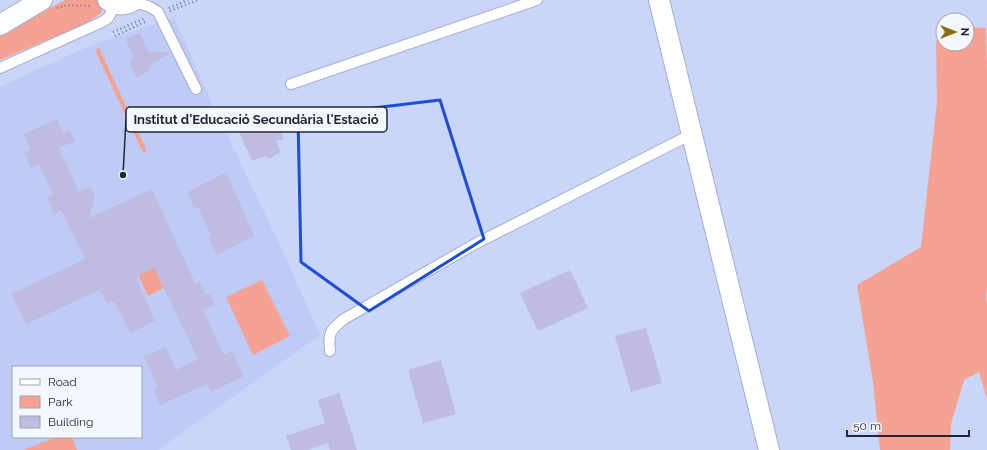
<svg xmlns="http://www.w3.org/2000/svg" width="987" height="450" viewBox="0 0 987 450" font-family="Raleway,sans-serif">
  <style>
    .built { fill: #bdcbf6; fill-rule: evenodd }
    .green { fill: #f5a292 }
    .building { fill: #c0bbe0 }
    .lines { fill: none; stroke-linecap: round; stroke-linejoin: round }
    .lane-casing { stroke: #a3aed1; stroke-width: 12 }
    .street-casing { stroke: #a3aed1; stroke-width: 22 }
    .path { stroke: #757d96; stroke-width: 2.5; stroke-dasharray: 1 3; stroke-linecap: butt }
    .lane { stroke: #fff; stroke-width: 10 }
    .street { stroke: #fff; stroke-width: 20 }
    .marked { fill: none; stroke: #1d4ed8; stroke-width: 3; stroke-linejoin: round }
    .leader { fill: none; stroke: #232734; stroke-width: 1.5 }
    .callout-dot { fill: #232734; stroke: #f4f7fe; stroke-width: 1.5 }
    .callout { fill: #f4f7fe; stroke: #232734; stroke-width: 1.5 }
    .callout-label { font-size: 13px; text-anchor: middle; font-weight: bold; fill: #232734 }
  </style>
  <rect width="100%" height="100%" fill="#c9d5f9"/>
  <path class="built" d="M174,18L215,110L278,241L320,335L158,450H0V87L89,46ZM13,367H141V437H13Z"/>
  <g class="green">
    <polygon points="65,0 104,0 101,13 87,23 0,60 0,34"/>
    <polygon points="967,27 986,28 987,74 987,287 986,298 987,303 987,399 979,372 964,380 951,424 950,450 880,450 873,382 857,285 921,247 937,102 936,41 943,36 943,44 967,44"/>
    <polygon points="99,48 147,151 143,153 95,50"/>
    <polygon points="157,264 174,283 148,296 137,273"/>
    <polygon points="262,280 290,336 253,355 226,297"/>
    <polygon points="56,437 72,437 77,450 23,450"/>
  </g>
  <g class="building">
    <polygon points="140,33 148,52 171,52 150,66 151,69 137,77 132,69 130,60 133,57 126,39"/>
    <polygon points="265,116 267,118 275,117 284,139 276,141 281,152 269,159 266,156 252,161 237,127"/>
    <polygon points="57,119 63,133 70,130 75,141 59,148 79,192 90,187 95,195 89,218 152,189 195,283 199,281 206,295 210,293 215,305 203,310 224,355 232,351 244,376 211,392 207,384 160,405 154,390 158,388 144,356 166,347 176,370 198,359 154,268 136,277 155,321 130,333 114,301 107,304 100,290 26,324 11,294 85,259 61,210 54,214 47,198 53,195 39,165 31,168 24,153 31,150 24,134"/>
    <polygon points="226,172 254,236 217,255 208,238 211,236 198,207 194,208 188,192"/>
    <polygon points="570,270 588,308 538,331 520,293"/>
    <polygon points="646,328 662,383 631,392 615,336"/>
    <polygon points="441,360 456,414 423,423 408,370"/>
    <polygon points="339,393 357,450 330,450 328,443 307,450 291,450 286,436 325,423 318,400"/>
  </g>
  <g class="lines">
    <g class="lane-casing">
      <g id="lane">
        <polyline points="132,2 148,6 158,12 196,89"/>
        <polyline points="0,68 102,22 108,18 116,4"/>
        <polyline points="291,84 537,0"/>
        <path d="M330,351C328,333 330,330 344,319L475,244L692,134"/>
      </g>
    </g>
    <g class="street-casing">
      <g id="street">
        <path d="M108,0C117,6 126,6 134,0"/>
        <polyline points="659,0 769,450"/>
        <polyline points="0,25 42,0"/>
      </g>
    </g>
    <g class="path">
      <polyline points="57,8 67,5 92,6"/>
      <polyline points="169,8 188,0"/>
      <polyline points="170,11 198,0"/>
      <polyline points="113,32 145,18"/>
      <polyline points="115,36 147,21"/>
    </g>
    <use href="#lane" class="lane"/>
    <use href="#street" class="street"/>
  </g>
  <path class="marked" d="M440,100L484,239L369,311L301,262L298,117Z"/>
  <path class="leader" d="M123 175L126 119"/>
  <circle class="callout-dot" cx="123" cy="175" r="4"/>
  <rect class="callout" x="126" y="107" width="261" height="25" rx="4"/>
  <g class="callout-label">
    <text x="256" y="124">Institut d'Educació Secundària l'Estació</text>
  </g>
  <rect x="12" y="366" width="130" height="72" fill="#f4f7fe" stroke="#a0a4ad"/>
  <rect x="20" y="379" width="20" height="6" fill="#ffffff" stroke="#a0a4ad"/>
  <text x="48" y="386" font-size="12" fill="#232734">Road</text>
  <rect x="20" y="396" width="20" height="12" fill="#f5a292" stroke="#a0a4ad"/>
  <text x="48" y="406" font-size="12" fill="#232734">Park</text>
  <rect x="20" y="416" width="20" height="12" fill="#c0bbe0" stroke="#a0a4ad"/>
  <text x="48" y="426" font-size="12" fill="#232734">Building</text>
  <g transform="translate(955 32) rotate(90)"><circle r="19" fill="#f4f7fe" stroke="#a0a4ad"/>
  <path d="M0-3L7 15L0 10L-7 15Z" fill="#896f10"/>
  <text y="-6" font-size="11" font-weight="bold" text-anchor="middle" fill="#232734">N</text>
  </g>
  <path d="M847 430v6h122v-6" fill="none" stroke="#232734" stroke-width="2"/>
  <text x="853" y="430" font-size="12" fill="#232734" stroke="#f4f7fe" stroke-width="3" paint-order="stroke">50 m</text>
</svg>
